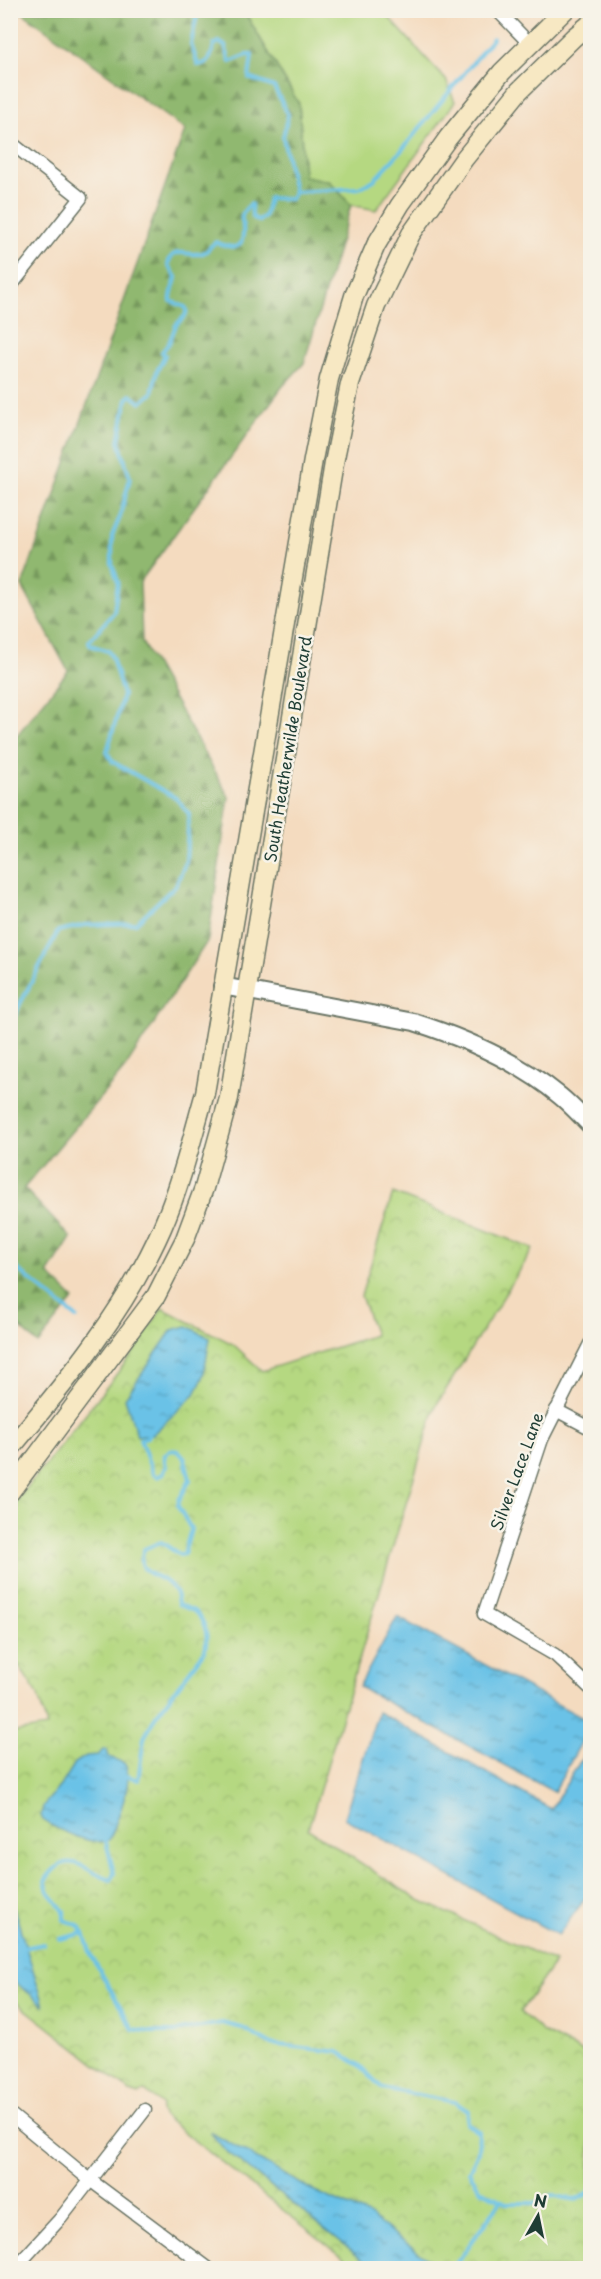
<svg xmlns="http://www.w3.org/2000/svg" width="601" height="2279" viewBox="0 0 601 2279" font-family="'Playpen Sans',sans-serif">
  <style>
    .grass { fill: #b5d881; stroke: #6a8a5a; stroke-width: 1.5 }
    .forest { fill: url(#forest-firs); stroke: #587a52; stroke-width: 1.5 }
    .park { fill: url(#park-crowns); stroke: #6a8a5a; stroke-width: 1.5 }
    .water { fill: url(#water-ripples); stroke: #44808e; stroke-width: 1.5 }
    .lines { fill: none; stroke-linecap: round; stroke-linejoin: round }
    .stream { stroke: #6ac2e7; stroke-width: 4 }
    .minor-casing { stroke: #6a7465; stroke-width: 15 }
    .tertiary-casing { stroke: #6a7465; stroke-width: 20 }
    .secondary-casing { stroke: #6a7465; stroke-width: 21 }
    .minor { stroke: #fff; stroke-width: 12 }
    .tertiary { stroke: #fff; stroke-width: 16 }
    .secondary { stroke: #f7e8c3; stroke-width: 18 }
    .labels { text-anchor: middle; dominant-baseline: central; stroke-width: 5; stroke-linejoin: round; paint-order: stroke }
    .street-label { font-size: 16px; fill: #1f3d34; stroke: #f7f3e8 }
  </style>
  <defs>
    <pattern id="forest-firs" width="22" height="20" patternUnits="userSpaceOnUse" patternTransform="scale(1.5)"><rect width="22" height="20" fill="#90b86f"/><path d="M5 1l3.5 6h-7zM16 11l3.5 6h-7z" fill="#75975c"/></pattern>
    <pattern id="park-crowns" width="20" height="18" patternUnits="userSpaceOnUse" patternTransform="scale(1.5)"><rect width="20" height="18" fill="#b5d881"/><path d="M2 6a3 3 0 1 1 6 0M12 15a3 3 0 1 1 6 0" fill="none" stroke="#9bba70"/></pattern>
    <pattern id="water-ripples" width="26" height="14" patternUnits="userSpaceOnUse" patternTransform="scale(1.5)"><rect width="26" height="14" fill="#6ac2e7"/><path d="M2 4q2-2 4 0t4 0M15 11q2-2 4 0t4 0" fill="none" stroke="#579fbc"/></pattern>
  </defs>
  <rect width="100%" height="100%" fill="#f7f3e8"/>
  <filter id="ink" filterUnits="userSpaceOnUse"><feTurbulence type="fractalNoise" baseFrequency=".0167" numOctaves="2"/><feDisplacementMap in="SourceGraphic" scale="12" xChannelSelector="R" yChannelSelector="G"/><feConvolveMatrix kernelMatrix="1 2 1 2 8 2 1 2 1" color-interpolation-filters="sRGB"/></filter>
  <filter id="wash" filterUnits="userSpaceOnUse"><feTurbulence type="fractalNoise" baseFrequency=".008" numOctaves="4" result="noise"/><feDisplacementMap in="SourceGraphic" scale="24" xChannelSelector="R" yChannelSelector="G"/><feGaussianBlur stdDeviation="1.35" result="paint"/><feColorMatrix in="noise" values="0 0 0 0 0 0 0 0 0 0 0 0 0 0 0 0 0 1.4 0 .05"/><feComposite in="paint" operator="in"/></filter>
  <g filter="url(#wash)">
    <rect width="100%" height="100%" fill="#f4dbbf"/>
    <polygon class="grass" points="244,11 383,11 446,80 455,102 376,210 351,205 329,181 304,176 299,104"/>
    <polygon class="forest" points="20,11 244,11 299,104 304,176 329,181 351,205 304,363 282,387 140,582 142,642 229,797 208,940 125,1068 24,1188 71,1238 48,1274 74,1299 38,1344 10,1318 10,744 68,671 22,586 185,130"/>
    <polygon class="park" points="393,1193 533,1249 435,1407 308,1829 415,1898 555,1962 520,2012 543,2032 590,2056 590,2268 355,2268 348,2261 164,2117 161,2111 162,2105 145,2091 139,2095 131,2092 11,1998 11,1733 47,1727 38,1695 11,1654 11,1508 109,1384 138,1346 162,1308 233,1344 262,1371 375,1335 361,1296"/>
    <g class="water">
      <polygon points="187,1326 210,1338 203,1378 195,1394 153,1434 137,1436 125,1398 172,1330"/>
      <polygon points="397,1617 590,1722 590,1726 554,1792 359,1687"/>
      <polygon points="378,1712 551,1809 589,1747 590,1748 590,1892 558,1935 344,1818"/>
      <path d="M104,1749L107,1750L109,1757L124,1763C136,1778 116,1822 110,1839C97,1849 56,1829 43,1820L41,1816L43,1806L64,1781L75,1763L86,1756L98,1755Z"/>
      <polygon points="10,1899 11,1899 44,2005 11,1979"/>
      <polygon points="210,2132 308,2188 368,2215 441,2268 374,2268 224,2149"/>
    </g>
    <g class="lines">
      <g class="stream">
        <polyline points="519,12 521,10"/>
        <polyline points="295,192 359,188 374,180 401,151 493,38"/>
        <path d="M10,1026L20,1004L58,931L85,925L136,923L176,885L186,861L189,814L176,798L113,762L107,752L123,695L112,657L108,651L90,645L89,641L114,612L118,582L112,564V536L120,517L130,478L119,441L127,399L131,395L141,403L152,393L157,371L165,355L162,352L169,343L176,325L185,316L187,310L185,307L171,301C170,293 175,285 176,277L168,265C172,242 192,260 205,252C209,250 211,244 216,242C234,250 245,251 243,226C243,222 241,219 242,216C243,211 247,207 251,204L252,217L259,221L265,215L269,198L291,199L294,192L283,137L288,115L274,87L249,78L252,55H247L230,62L225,46L219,42L214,45C211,56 211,63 198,65L191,44L198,10"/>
        <polyline points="10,1263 77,1318"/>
        <path d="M125,1778L128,1776L138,1780L144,1738L155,1717L204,1652C209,1638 207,1623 195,1612C191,1608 184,1608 178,1604C177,1599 177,1593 174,1590C164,1572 133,1579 144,1549L161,1542L180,1555L184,1554L191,1529L178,1506L179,1500L190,1480L185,1459L178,1451L170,1450L164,1456L166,1467L163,1474L157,1477L153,1474L140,1439L147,1437L150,1431"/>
        <path d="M105,1838L114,1873L111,1880C83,1871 68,1845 45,1881L49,1893L64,1911V1920L77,1925L84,1933L91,1955L133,2029L150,2032H175L222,2023L242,2028L270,2044L339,2052L359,2065L382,2088L455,2102L468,2111L467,2124L479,2132L478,2152L469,2172L481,2190L506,2203H535L553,2195C567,2199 581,2203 590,2190"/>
        <polyline points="60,1939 84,1933"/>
        <polyline points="23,1948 44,1944"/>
        <polyline points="453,2268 501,2201"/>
      </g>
    </g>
  </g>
  <g filter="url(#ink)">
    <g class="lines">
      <g class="minor-casing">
        <g id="minor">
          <polyline points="497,10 530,44"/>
          <polyline points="10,142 81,198 10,287"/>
          <polyline points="590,1344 542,1439 484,1614 555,1655 590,1688"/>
          <polyline points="556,1410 590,1428"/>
          <polyline points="10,2114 90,2180 208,2268"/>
          <polyline points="15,2268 61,2218 145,2110"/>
        </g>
      </g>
      <g class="tertiary-casing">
        <path id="tertiary" d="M222,986L414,1022C464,1038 519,1062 560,1096C571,1105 580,1115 590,1125"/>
      </g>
      <g class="secondary-casing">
        <g id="secondary">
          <path d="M10,1449C67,1381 126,1310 162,1228C181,1185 192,1138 205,1093L313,460L329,379L354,296L376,245L400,205L448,138L502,72L565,10"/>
          <polyline points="10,1492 156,1296 185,1239 204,1188 229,1098 334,463 350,384 376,306 411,234 464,159 519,91 574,37 590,24"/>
        </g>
      </g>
      <use href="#minor" class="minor"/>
      <use href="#tertiary" class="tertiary"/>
      <use href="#secondary" class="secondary"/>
    </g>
  </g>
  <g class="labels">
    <g class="street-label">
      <text transform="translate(287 749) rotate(-81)">South Heatherwilde Boulevard</text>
      <text transform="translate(516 1471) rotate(-70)">Silver Lace Lane</text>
    </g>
  </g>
  <rect width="601" height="2279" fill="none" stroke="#f7f3e8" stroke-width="36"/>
  <g transform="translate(538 2216) rotate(9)" stroke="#f7f3e8" stroke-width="4.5" paint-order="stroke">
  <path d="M0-4.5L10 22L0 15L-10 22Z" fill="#1f3d34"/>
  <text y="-9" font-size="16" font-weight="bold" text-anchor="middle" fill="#1f3d34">N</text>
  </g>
</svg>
